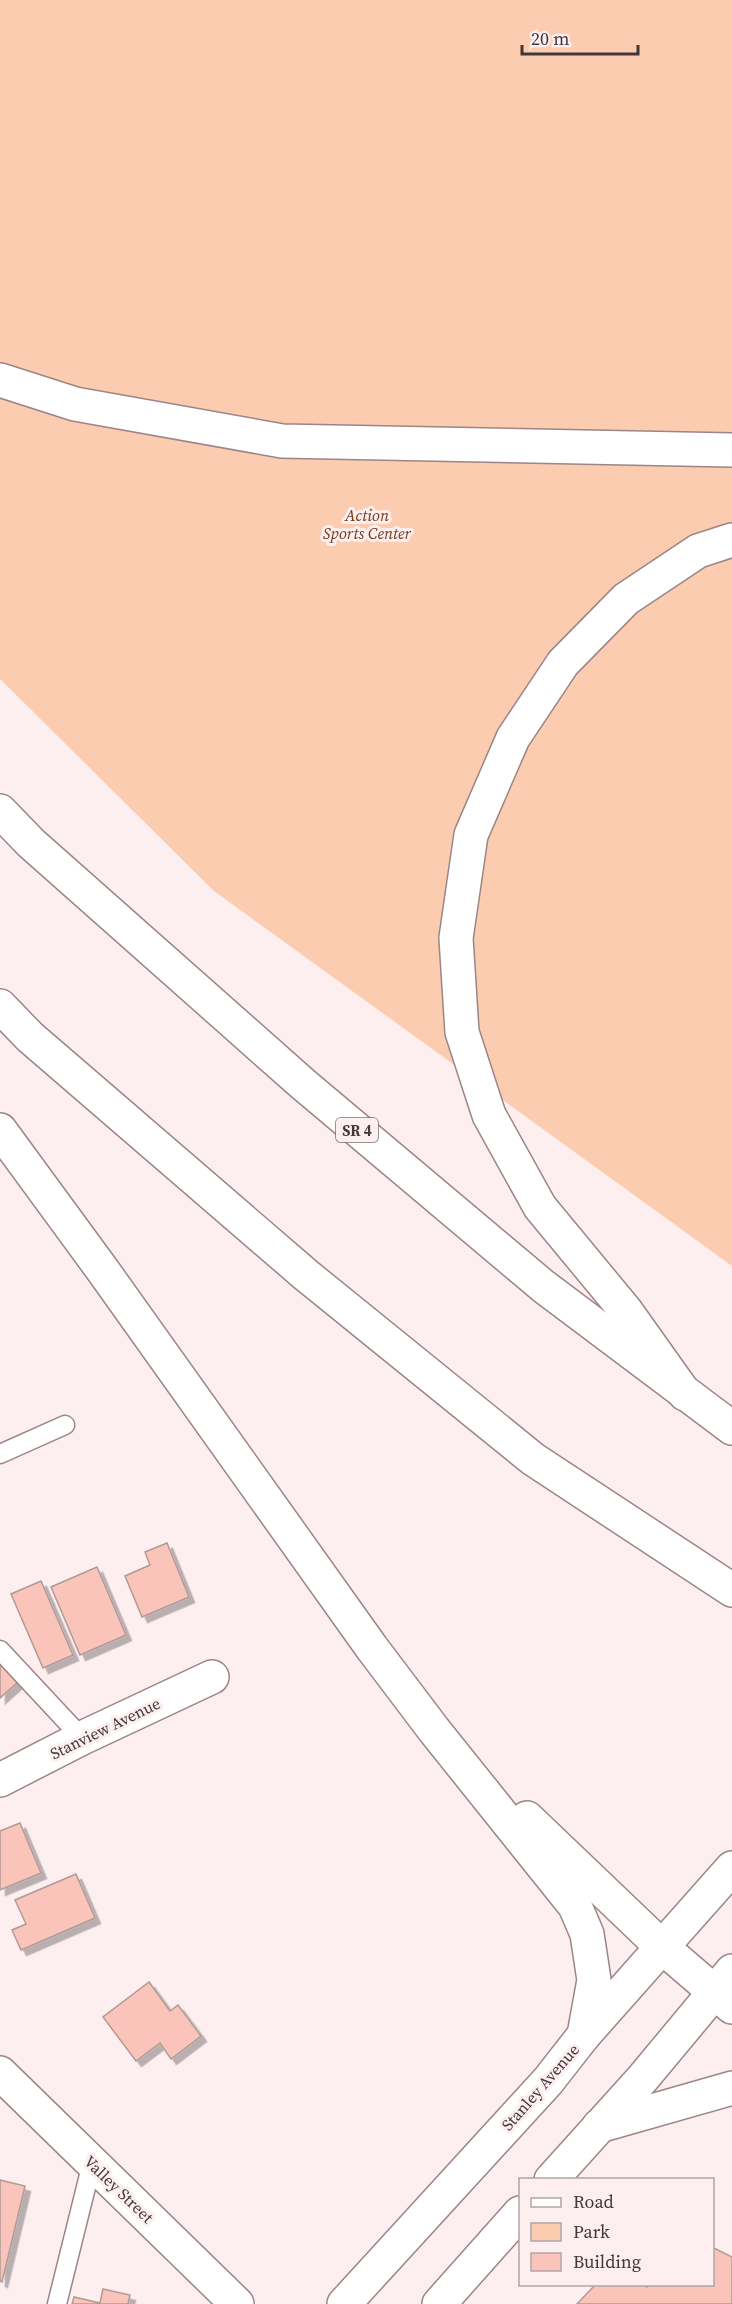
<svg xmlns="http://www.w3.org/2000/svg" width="732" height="2304" viewBox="0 0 732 2304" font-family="'Source Serif 4',serif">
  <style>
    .green { fill: #fcccb0 }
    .building { fill: #fbc4ba; stroke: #b09a95; stroke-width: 1.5; filter: url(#shadow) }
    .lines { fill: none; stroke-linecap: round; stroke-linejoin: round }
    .lane-casing { stroke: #9b8587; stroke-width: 21 }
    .street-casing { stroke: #9b8587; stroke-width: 36 }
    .secondary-casing { stroke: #9b8587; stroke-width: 36 }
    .primary-casing { stroke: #9b8587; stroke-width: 36 }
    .highway-casing { stroke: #9b8587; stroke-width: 36 }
    .lane { stroke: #fff; stroke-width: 18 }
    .street { stroke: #fff; stroke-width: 33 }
    .secondary { stroke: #fff; stroke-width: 33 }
    .primary { stroke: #fff; stroke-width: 33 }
    .highway { stroke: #fff; stroke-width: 33 }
    .labels { text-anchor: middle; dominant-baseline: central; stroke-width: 6; stroke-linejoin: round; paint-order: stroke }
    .shield { fill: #fdeef0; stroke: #7a6f71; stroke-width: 1.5 }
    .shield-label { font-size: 15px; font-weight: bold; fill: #42383a }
    .park-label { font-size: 16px; font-style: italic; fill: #6f3a16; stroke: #fdeef0 }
    .street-label { font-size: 16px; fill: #42383a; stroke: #fdeef0 }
  </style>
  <defs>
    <filter id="shadow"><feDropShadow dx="5.5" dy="5.5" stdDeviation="0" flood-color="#0004"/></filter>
  </defs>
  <rect width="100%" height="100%" fill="#fdeef0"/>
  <polygon class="green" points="0,0 732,0 732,1266 214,891 0,679"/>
  <g class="building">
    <polygon points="167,1543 189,1597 142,1617 125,1576 150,1565 145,1552"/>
    <polygon points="97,1567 126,1635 80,1655 51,1587"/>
    <polygon points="41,1581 73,1655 43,1668 11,1594"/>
    <polygon points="0,1662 18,1682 0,1698"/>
    <polygon points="20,1823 41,1873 0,1890 0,1831"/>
    <polygon points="76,1874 95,1918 21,1950 12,1930 26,1924 15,1900"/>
    <polygon points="149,1982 170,2011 178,2005 201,2036 171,2059 160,2043 136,2061 103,2017"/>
    <polygon points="0,2180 25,2186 2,2282 0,2281"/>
    <polygon points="712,2247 732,2257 732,2304 577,2304 596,2284 641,2284 647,2287 648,2284 712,2284"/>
    <polygon points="103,2289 130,2295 128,2304 72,2304 74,2297 100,2303"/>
  </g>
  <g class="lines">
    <g class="lane-casing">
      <g id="lane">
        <polyline points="0,1454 65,1425"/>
        <polyline points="0,1650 82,1738"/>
        <polyline points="57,2304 92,2163"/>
      </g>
    </g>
    <g class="street-casing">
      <polyline id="street" points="0,1780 82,1738 212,1677"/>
    </g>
    <g class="secondary-casing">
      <polyline id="secondary" points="0,2073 237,2304"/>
    </g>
    <g class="primary-casing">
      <g id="primary">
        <polyline points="551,2180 643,2078 732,1971"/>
        <polyline points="344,2304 548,2081 584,2035 732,1868"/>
        <polyline points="439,2304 520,2213"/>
      </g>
    </g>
    <g class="highway-casing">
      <g id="highway">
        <polyline points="0,380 75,404 282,441 732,450"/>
        <polyline points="0,811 31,843 303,1084 543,1286 732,1428"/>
        <polyline points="0,1006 30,1037 306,1275 533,1459 732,1590"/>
        <polyline points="0,1130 104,1272 372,1648 434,1730 575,1906 587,1934 594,1980 584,2035"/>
        <polyline points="685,1394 626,1311 540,1207 489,1115 462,1032 456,938 471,835 513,738 563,663 626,599 698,551 732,540"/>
        <polyline points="527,1818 662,1947 732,2007"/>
        <polyline points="599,2126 732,2088"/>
      </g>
    </g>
    <use href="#lane" class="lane"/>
    <use href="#street" class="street"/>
    <use href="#secondary" class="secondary"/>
    <use href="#primary" class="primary"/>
    <use href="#highway" class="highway"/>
  </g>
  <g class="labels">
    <rect class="shield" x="336" y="1118" width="42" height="24" rx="4.5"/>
    <g class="shield-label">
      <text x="357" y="1130">SR 4</text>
    </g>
    <g class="park-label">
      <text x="367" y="515">Action<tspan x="367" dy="18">Sports Center</tspan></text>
    </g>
    <g class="street-label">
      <text transform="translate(105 1728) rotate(-26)">Stanview Avenue</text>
      <text transform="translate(540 2087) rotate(-49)">Stanley Avenue</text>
      <text transform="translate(119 2189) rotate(44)">Valley Street</text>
    </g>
  </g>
  <rect x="519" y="2178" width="195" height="108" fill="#fdeef0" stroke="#b2a5a7" stroke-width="1.5"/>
  <rect x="531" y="2198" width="30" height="9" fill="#ffffff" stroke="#b2a5a7" stroke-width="1.5"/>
  <text x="573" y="2208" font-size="18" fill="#42383a">Road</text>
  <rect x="531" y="2223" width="30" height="18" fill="#fcccb0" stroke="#b2a5a7" stroke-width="1.5"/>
  <text x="573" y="2238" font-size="18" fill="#42383a">Park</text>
  <rect x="531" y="2253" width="30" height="18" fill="#fbc4ba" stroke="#b2a5a7" stroke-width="1.5"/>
  <text x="573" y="2268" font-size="18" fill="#42383a">Building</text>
  <path d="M522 45v9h116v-9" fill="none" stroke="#42383a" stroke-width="3"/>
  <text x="531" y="45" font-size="18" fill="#42383a" stroke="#fdeef0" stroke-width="4.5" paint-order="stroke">20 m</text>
</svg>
